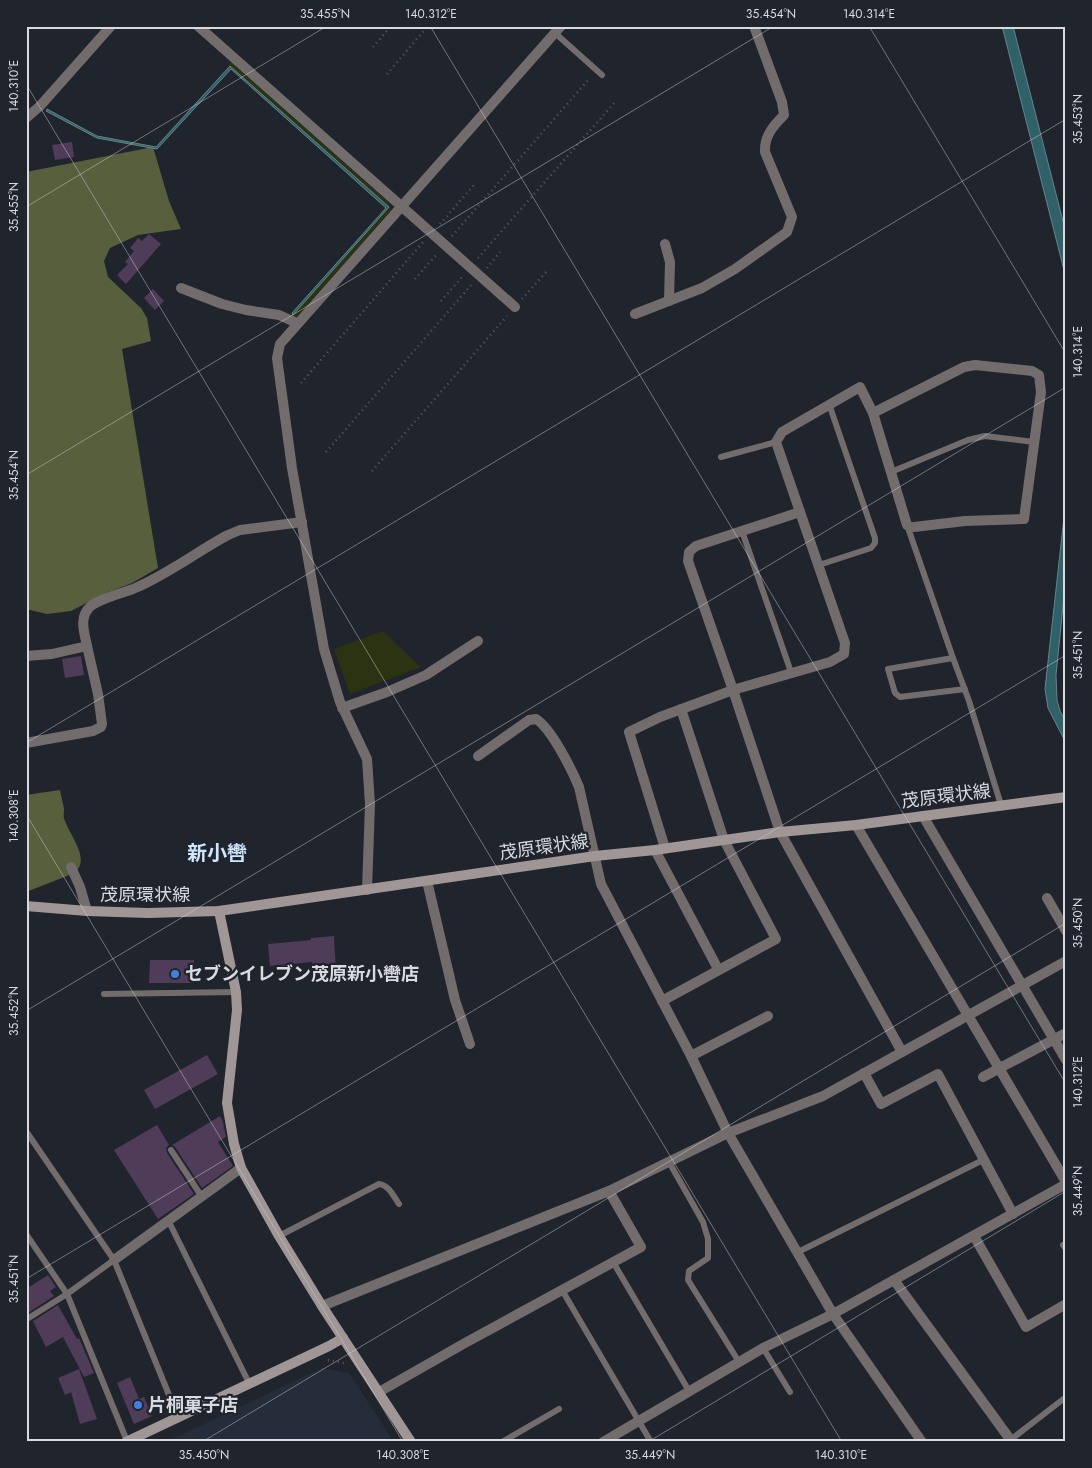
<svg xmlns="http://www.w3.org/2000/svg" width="1092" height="1468" viewBox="0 0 1092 1468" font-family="Jost,'Noto Sans JP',sans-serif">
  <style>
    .built { fill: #262d3a }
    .green { fill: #2c3313 }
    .forest { fill: #575f3d }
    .water { fill: #316168; stroke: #63858c }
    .building { fill: #4f3c58 }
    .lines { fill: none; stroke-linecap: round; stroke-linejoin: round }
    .path { stroke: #595c64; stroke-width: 2.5; stroke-dasharray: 1 4; stroke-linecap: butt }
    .lane { stroke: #726d6c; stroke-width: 6 }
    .street { stroke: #726d6c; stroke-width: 10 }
    .secondary { stroke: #9f9695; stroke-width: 10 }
    .ticks { fill: none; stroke: #d8dae0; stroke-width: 1; stroke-opacity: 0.45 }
    .shop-dot { fill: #3f7fe0; stroke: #20242c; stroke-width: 2 }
    .labels { text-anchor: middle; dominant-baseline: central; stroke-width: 4.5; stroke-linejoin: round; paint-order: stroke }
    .street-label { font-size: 18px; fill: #d8dae0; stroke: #20242c }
    .poi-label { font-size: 18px; font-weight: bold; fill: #d8dae0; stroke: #20242c; text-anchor: start }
    .quarter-label { font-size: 20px; font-weight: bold; fill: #cee7fd; stroke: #20242c }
    .neatline { fill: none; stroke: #d8dae0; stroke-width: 2 }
    .ticks-label { font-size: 12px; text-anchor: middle; fill: #d8dae0 }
  </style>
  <rect width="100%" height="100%" fill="#20242c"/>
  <polygon class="built" points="322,1368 349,1373 394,1442 166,1442"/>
  <g class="green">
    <polygon points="231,62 388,202 391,210 295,319 289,316 292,313 293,315 389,207 228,65"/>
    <polygon points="383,631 421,667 350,694 334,649"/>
  </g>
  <g class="forest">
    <polygon points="153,147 169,201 181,229 138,235 110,248 104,261 108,277 141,308 147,318 151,341 122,349 158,568 132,583 106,593 71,611 47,614 26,609 26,172"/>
    <path d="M60,790C61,796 63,803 64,809C64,814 63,817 65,821C71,837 93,863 72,874L26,892V795Z"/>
  </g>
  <g class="water">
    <polygon points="1002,26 1013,26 1066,233 1066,278"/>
    <polygon points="230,66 389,207 293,315 292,313 386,208 231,69 157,149 97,138 46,111 47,109 97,136 156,147"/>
    <polygon points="1066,499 1066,576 1056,675 1057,700 1060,711 1066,722 1066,743 1048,708 1045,689"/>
  </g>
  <g class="building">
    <polygon points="72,142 74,157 55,160 52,145"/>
    <polygon points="149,234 161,244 126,284 117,275 128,264 125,262 134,251 130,248 138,238 142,241"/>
    <polygon points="153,289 164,301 155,310 144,298"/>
    <polygon points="81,656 84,675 65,678 62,659"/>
    <polygon points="334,936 336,971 313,974 312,962 270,966 268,944 311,940 311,938"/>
    <polygon points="150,960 194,960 194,983 149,983"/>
    <polygon points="207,1055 218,1074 155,1109 144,1090"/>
    <polygon points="220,1116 223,1122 226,1137 218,1142 233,1166 202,1188 175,1147 172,1145"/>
    <polygon points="157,1125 169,1145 166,1148 167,1153 194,1194 158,1219 114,1150"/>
    <polygon points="48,1275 56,1287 50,1291 54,1296 28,1313 26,1310 26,1289"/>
    <polygon points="58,1305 77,1339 79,1338 94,1373 84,1377 63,1337 46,1347 33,1321"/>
    <polygon points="79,1369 97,1419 80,1424 71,1392 65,1395 58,1378"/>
    <polygon points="130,1377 139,1399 144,1397 152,1416 134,1424 117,1383"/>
  </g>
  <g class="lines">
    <g class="path">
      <polyline points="373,47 391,26"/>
      <polyline points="387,74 428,26"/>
      <polyline points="440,224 475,184"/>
      <polyline points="452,236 589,79"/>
      <polyline points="478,258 616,101"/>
      <polyline points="487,268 500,252"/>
      <polyline points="415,279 437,254"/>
      <polyline points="522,299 546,272"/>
      <polyline points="441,301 463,276"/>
      <polyline points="301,383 424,241"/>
      <polyline points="326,452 473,283"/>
      <polyline points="372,471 507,316"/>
      <polyline points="328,1360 344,1363"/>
    </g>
    <g class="lane">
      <polyline points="555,33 602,75"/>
      <polyline points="721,457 776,442"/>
      <polyline points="891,472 968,440 985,436 1034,442"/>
      <polyline points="907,525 953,658 969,701 1001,805"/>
      <polyline points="742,531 791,672"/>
      <polyline points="819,565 871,548 875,543 875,538 829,404"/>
      <polyline points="953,658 888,669 895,693 900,697 965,689"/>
      <polyline points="104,994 236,992"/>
      <polyline points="26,1131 114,1260 178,1417"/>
      <polyline points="171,1150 202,1197"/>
      <polyline points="669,1162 703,1222 708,1239 708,1258 689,1271 688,1280 739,1362"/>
      <polyline points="169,1222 249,1383"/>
      <polyline points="26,1234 67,1294 127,1441"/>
      <path d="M279,1236L379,1184C389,1185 394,1197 399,1204"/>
      <polyline points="1063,1245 1066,1249"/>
      <polyline points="796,1253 983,1160"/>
      <polyline points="613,1262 689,1391"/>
      <polyline points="562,1290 651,1442"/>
      <polyline points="27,1319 67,1294 114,1260"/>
      <polyline points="763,1348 790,1392"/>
      <polyline points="1009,1441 1066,1397"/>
      <polyline points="502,1442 559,1409"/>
    </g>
    <g class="street">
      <polyline points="198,26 515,307"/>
      <polyline points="26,118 40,106 111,26"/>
      <polyline points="665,244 670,262 669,301"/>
      <polyline points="181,288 222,304 246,310 279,315 297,323"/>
      <path d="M635,314L702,288L735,269L787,232L792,217L765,152C764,136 774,125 784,115L782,102L754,26"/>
      <polygon points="975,365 1032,371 1039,375 1041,392 1024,519 965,521 914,527 907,525 873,413 964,367"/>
      <polyline points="800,512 696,546 689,552 688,561 733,690 780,832 902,1052"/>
      <path d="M26,656L52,654L87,646C85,634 79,620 88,609C94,600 122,593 133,589C167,575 196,552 228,535L240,530L302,522"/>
      <polyline points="342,708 387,692 426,675 478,641"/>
      <polyline points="26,743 93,731 101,727 102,724 98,694 87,646"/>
      <path d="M478,756L529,720L536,719C551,728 572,770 579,787L601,884L691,1056L728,1133L833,1314L922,1442"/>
      <polyline points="923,816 1066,1060"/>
      <polyline points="856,825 1066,1182"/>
      <polyline points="665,848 629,732 660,717 733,690 830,662 844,654 845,643 776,442 782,432 860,387 873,413"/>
      <polyline points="655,850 718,969"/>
      <polyline points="71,867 80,887 87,911"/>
      <polyline points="427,881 455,1000 470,1044"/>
      <polyline points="367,890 370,804 367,759 340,702 324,649 292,468 277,358 280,344 561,26"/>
      <polyline points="1047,898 1066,931"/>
      <polyline points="662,1001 776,939 724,840 681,709"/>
      <polyline points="691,1056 768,1016"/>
      <polyline points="864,1073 881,1104 938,1074 1013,1214"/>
      <polyline points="983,1077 1066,1033"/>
      <polyline points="974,1236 1026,1327 1066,1304"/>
      <polyline points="114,1260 241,1168"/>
      <polyline points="894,1280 1012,1442"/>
      <polyline points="322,1306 609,1191 728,1133 823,1096 1066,961"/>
      <polyline points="379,1392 465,1343 641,1247 609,1191"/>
      <polyline points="603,1442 763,1348 833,1314 1066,1184"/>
    </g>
    <g class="secondary">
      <polyline points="26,906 87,911 148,913 219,911 595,856 655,850 780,832 856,825 1066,797"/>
      <polyline points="219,911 236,992 237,1010 227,1103 234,1144 241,1168 279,1236 322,1306 411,1442"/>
      <polyline points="126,1442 329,1346 343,1338"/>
    </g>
  </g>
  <path class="ticks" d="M430,26L1066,1084M869,26L1066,354M26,84L842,1442M26,207L327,26M26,475L774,26M26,743L1066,119M26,814L403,1442M26,1011L1066,387M26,1279L1066,655M202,1442L1066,923M648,1442L1066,1191"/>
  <g class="shop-dot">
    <circle cx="175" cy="974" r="5"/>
    <circle cx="138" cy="1405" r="5"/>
  </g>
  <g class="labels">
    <g class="street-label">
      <text transform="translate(946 796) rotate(-7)">茂原環状線</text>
      <text transform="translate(544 847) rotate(-8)">茂原環状線</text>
      <text x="145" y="895">茂原環状線</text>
    </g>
    <g class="poi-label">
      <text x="185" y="974">セブンイレブン茂原新小轡店</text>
      <text x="148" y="1405">片桐菓子店</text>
    </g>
    <g class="quarter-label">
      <text x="217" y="853">新小轡</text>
    </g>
  </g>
  <rect width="1092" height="1468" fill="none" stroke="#20242c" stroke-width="55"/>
  <rect x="28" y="28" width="1036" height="1412" class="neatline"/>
  <g class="ticks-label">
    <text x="325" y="18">35.455°N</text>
    <text x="431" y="18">140.312°E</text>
    <text x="771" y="18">35.454°N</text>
    <text x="869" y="18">140.314°E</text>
    <text transform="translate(14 86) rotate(-90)" y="4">140.310°E</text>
    <text transform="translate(1078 119) rotate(-90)" y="4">35.453°N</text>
    <text transform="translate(14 207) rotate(-90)" y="4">35.455°N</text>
    <text transform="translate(1078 352) rotate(-90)" y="4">140.314°E</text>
    <text transform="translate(14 475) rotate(-90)" y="4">35.454°N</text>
    <text transform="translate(1078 655) rotate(-90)" y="4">35.451°N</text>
    <text transform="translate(14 816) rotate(-90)" y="4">140.308°E</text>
    <text transform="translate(1078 923) rotate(-90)" y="4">35.450°N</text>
    <text transform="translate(14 1011) rotate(-90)" y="4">35.452°N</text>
    <text transform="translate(1078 1082) rotate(-90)" y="4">140.312°E</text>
    <text transform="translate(1078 1191) rotate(-90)" y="4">35.449°N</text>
    <text transform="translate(14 1279) rotate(-90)" y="4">35.451°N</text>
    <text x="204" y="1459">35.450°N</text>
    <text x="403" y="1459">140.308°E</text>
    <text x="650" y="1459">35.449°N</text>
    <text x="841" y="1459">140.310°E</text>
  </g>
</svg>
